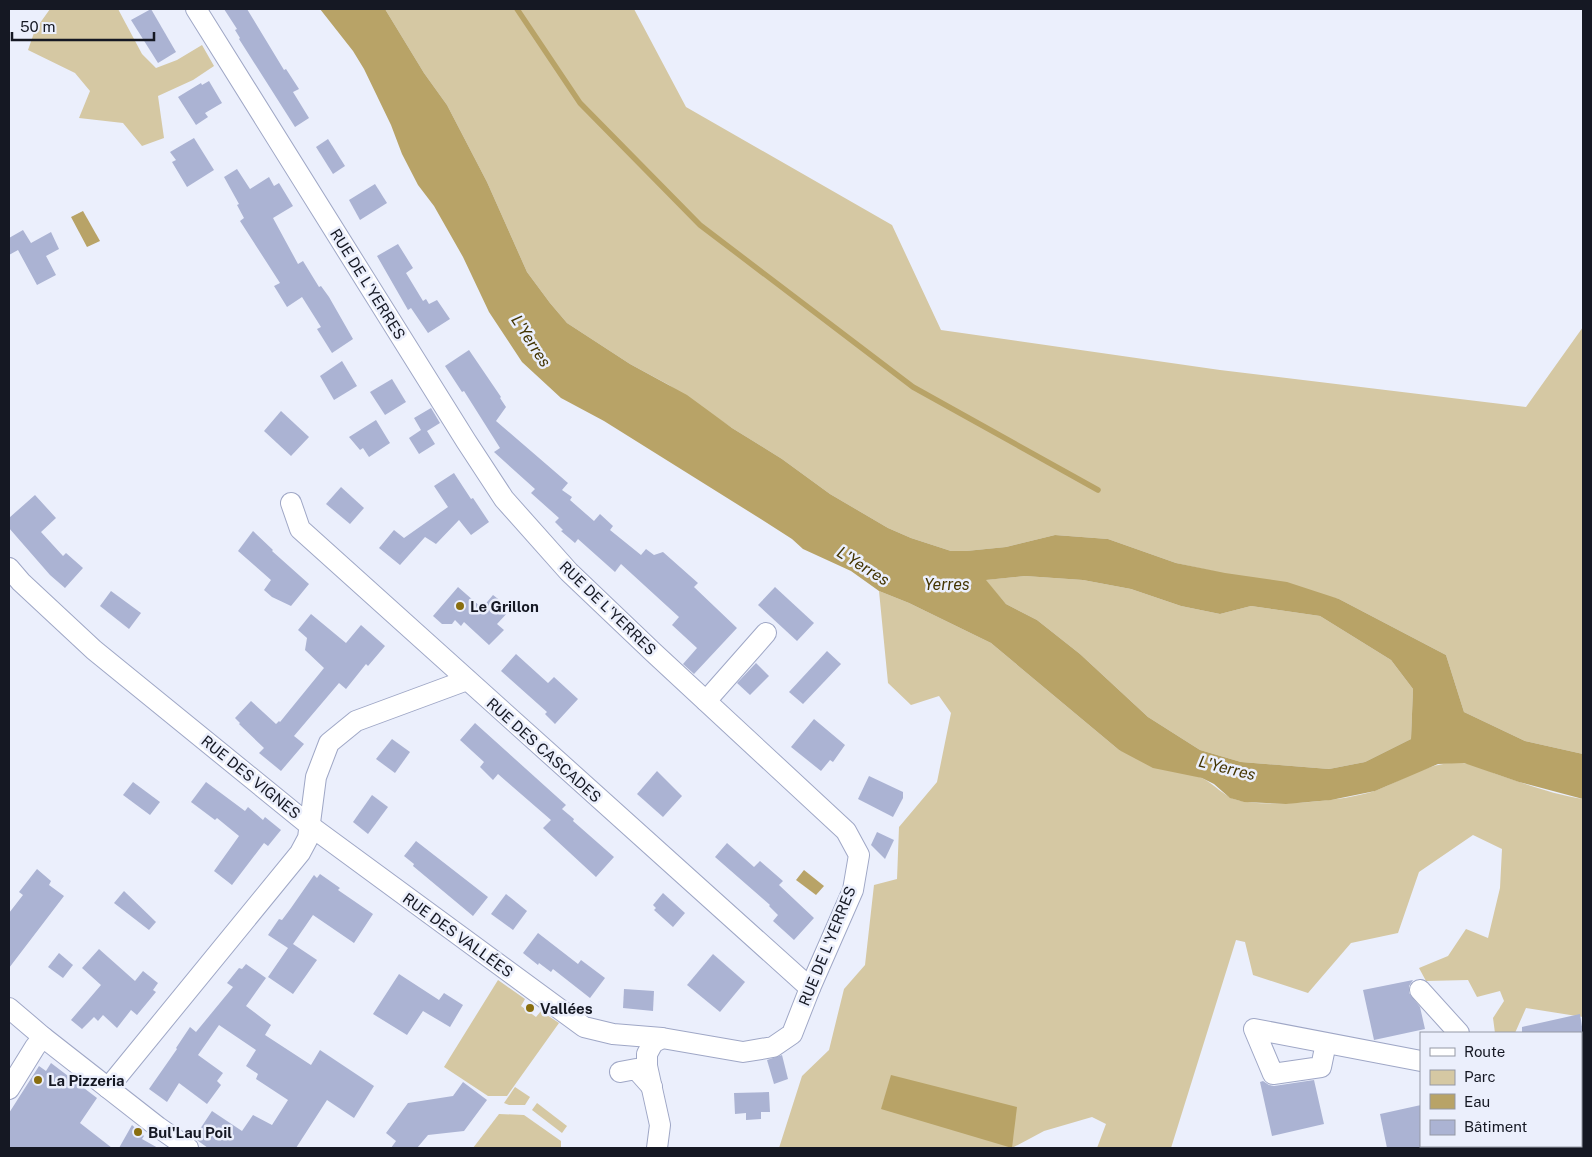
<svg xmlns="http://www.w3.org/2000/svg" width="1592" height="1157" viewBox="0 0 1592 1157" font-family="'Public Sans',sans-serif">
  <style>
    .green { fill: #d5c8a3 }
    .water { fill: #b8a367; fill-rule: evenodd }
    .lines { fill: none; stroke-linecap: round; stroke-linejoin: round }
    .stream { stroke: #b8a367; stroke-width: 5.5 }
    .building { fill: #abb3d3 }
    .minor-casing { stroke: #9fa7c6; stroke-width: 22 }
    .minor { stroke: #fff; stroke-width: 20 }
    .poi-dot { fill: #896e0f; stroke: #ebeffc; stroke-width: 2 }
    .labels { text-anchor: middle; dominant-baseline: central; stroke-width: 5; stroke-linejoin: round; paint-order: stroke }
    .street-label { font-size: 15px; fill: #151823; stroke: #ebeffc }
    .poi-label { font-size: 15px; font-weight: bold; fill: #151823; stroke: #ebeffc; text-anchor: start }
    .water-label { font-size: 16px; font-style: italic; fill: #433401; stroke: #ebeffc }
  </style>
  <rect width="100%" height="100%" fill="#ebeffc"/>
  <g class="green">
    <polygon points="50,9 118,9 142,54 156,68 177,60 202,45 214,66 193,80 158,96 164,138 142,146 123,123 79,118 90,91 75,73 28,50 35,30"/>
    <polygon points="385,9 634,9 686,107 892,225 941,330 1220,370 1526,407 1583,327 1583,754 1525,741 1464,712 1446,655 1339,599 1176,563 1108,539 1055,535 1006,547 966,551 951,551 911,538 888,528 830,494 782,459 732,428 669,385 630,364 567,323 550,303 527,272 487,182 447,105 424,73"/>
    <polygon points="1025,576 1083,580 1131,589 1181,606 1220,614 1251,606 1320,616 1391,660 1413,689 1411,739 1365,762 1329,769 1241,762 1200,750 1148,717 1080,654 1037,620 1006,604 985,580"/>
    <path d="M879,591L909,603L991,643L1119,750L1202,778C1214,784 1225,797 1237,800C1264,808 1350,801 1377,790C1405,779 1432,760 1463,763C1475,764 1488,771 1499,775C1526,784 1555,795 1583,799V1017L1526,1008L1515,1033H1495L1493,1018L1504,1001L1500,991L1477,997L1468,980L1426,981L1419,968L1448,956L1466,929L1488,938L1500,888L1502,849L1473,835L1419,872L1398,933L1351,943L1308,993L1253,975L1245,942L1236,940L1171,1148H1097L1106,1124L1092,1117L1044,1131L1012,1148H779L802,1076L829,1050L844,989L865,965L874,885L897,879L899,827L937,782L951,713L939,696L911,705L888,683Z"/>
    <polygon points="498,980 525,999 521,1006 536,1017 541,1011 559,1023 507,1096 488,1096 444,1067"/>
    <polygon points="515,1087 530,1097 525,1105 509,1105 504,1103"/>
    <polygon points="537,1103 567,1126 562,1133 532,1110"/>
    <polygon points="499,1114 524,1115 561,1141 561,1148 473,1148"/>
  </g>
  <g class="water">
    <path d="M320,9H385L424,73L447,105L487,182L527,272L550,303L567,323L630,364L687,395L732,428L782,459L830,494L888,528L911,538L951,551H966L1006,547L1055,535L1108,539L1176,563L1225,573L1287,582L1339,599L1446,655L1464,712L1525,741L1583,754V799L1519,782L1464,763L1438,764L1375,791L1331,800L1286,804L1244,802L1230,798L1214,784L1202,778L1153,768L1119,750L991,643L909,603L879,591L851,571L803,549L792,539L756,516L604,421L561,398L522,362L489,312L463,257L434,206L418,185L402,154L391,125L364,69L353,51ZM1025,576L1083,580L1131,589L1181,606L1220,614L1251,606L1320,616L1391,660L1413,689L1411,739L1365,762L1329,769L1241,762L1200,750L1148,717L1080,654L1037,620L1006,604L986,580Z"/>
    <polygon points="83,211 100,241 87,247 71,217"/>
    <polygon points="804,870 824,886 816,895 796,880"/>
    <polygon points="891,1075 1017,1107 1012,1148 881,1109"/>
  </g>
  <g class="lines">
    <polyline class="stream" points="517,9 580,103 700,225 913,387 1098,490"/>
  </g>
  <g class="building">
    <polygon points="151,9 176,52 158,63 131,20"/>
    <polygon points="224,9 247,9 284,70 286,69 299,89 293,92 309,118 295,127 239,39 240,38 235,30 237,29"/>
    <polygon points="209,81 222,103 205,113 208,117 196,125 178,97 201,83 202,85"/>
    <polygon points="194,138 214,170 187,187 172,162 176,160 170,152"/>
    <polygon points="328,139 345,166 333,174 316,147"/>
    <polygon points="237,169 250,189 269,177 274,186 279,183 293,206 273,218 298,264 303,261 319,287 321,286 329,297 353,339 332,353 317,329 321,327 302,297 287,307 274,286 280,283 240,221 244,218 237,205 239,204 224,177"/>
    <polygon points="375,184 387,203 360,220 349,200"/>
    <polygon points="23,230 31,243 51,232 59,249 46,256 56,275 37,285 18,250 9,255 9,238"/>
    <polygon points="398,244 413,268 406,273 423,301 426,299 429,304 437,300 450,319 428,333 411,308 408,310 377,256"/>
    <polygon points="469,350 501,397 500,398 506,407 496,421 568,483 562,490 572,497 570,500 594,521 600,514 613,526 610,530 641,555 646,549 654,555 663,552 698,583 694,587 737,628 694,674 683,664 697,648 672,625 679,617 621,564 615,572 578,539 575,543 561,531 563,530 555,522 559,518 531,493 535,489 494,452 500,448 464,391 462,392 445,366"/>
    <polygon points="342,361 357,386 334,400 320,376"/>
    <polygon points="392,379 406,402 385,415 370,392"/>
    <polygon points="431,408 440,423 427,431 435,444 419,454 409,438 421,430 414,418"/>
    <polygon points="281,411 309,437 291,456 264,431"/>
    <polygon points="376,420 390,443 369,457 363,448 360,450 349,437"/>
    <polygon points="454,473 471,499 473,498 489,522 471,535 459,520 436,544 425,537 400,565 379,548 394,530 404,538 448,507 434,486"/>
    <polygon points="341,487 364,508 350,524 326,504"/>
    <polygon points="35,495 56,518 41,532 63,556 66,553 83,568 65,588 50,575 9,528 9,518"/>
    <polygon points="253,531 273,550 272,551 309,584 291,606 272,597 264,590 271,580 238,551"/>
    <polygon points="458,587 482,608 493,595 511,609 497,624 504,630 489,645 464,622 461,626 455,620 452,624 442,624 433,616"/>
    <polygon points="775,587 814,623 797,641 758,605"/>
    <polygon points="111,591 141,613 129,629 100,606"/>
    <polygon points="311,614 346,643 361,625 385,646 368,666 366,664 346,689 339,683 294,736 304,744 281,771 259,753 264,748 239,724 240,723 235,718 251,701 276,724 279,721 280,722 324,668 305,650 307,638 298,630"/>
    <polygon points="827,651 841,664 803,704 789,692"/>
    <polygon points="516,654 548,683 554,677 578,699 555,724 545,714 547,712 501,671"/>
    <polygon points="756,663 769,676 750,695 737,683"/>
    <polygon points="814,719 845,745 833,762 830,760 821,771 791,747"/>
    <polygon points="475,723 566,805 562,809 574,819 573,821 614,857 596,877 543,828 551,820 498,774 493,780 480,767 484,762 460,740"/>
    <polygon points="392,739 410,752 395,773 376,759"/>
    <polygon points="657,771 682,796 663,817 637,794"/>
    <polygon points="869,776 903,792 903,798 893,817 858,799"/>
    <polygon points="133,782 160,802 150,815 123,795"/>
    <polygon points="206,782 245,811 248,807 263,820 265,817 281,830 268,846 264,843 232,885 214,871 239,836 217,818 215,820 191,802"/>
    <polygon points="372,795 388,807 368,834 353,822"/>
    <polygon points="877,832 894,840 885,859 871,845"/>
    <polygon points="416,841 488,897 473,916 413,866 414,864 404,856"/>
    <polygon points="727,843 754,867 760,861 783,881 779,885 814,918 794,940 773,921 778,915 769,906 770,905 715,857"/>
    <polygon points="37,869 51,881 49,885 64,896 9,968 9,913 23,895 19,892"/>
    <polygon points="320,874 340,888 338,890 373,914 354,943 313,915 293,944 317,960 293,994 268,977 288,948 268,935 279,919 282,920 291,908 314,875 317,878"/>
    <polygon points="124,891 156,922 149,930 114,903"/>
    <polygon points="663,893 685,913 673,927 654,910 656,908 653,905"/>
    <polygon points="506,894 527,911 513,930 491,914"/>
    <polygon points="538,933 578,964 581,960 605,978 590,998 553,969 551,972 539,963 538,965 523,953"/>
    <polygon points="99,949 135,981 143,971 158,983 153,990 156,992 137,1015 131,1010 117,1028 103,1015 98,1021 94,1017 82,1029 71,1020 101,985 82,968"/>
    <polygon points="59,953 73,965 63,978 48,967"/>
    <polygon points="713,954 745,982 720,1012 687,985"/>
    <polygon points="246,964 266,978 246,1006 271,1025 265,1035 311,1065 320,1050 374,1086 354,1118 327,1100 296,1148 208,1148 194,1138 212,1111 242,1131 253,1115 272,1125 288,1100 256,1079 258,1074 246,1066 256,1050 219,1025 198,1055 223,1073 217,1081 221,1085 207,1104 179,1083 167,1102 149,1089 177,1049 176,1048 190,1027 196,1032 233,987 227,983 239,968 242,969"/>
    <polygon points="399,974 439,1000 444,993 463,1005 450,1027 423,1011 407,1035 373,1014"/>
    <polygon points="1413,980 1409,986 1409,993 1420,1007 1425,1029 1374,1040 1363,990"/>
    <polygon points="624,989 654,991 653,1011 623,1008"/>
    <polygon points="1580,1014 1583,1033 1522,1033 1522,1027"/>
    <polygon points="782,1055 788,1079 774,1084 767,1060"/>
    <polygon points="51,1063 97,1098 80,1123 112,1148 9,1148 9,1113 39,1066 46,1071"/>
    <polygon points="1314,1080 1324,1124 1272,1136 1260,1082 1263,1081 1269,1085 1274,1086"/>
    <polygon points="463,1082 487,1100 464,1131 428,1135 417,1148 391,1148 396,1141 386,1133 408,1103 453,1096"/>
    <polygon points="769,1092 770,1112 761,1112 761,1119 746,1120 746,1113 735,1114 734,1093"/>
    <polygon points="1421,1105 1421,1148 1387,1148 1380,1114"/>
    <polygon points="132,1125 144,1136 142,1139 158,1148 119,1148"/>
  </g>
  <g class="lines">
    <g class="minor-casing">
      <g id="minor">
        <polyline points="291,503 300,529 810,988"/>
        <polyline points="9,568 21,582 94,650 309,825 584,1027 613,1034 662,1038 743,1052 773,1047 792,1034 810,988 853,890 859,855 846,831 654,653 569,572 504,499 466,441 196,9"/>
        <polyline points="706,701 766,633"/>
        <polyline points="1420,990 1459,1033"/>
        <polyline points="9,1008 43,1037 158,1127 188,1148"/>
        <polyline points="1326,1043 1321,1067 1273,1074 1254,1029 1421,1061"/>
        <polyline points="620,1072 636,1069 652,1087"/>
        <polyline points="108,1088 300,853 308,838 316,777 329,743 356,721 467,680"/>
        <polyline points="9,1089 35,1047 43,1037"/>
        <polyline points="1581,1121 1583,1122"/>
        <polyline points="657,1148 660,1125 647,1066 647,1054 653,1043 662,1038"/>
      </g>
    </g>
    <use href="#minor" class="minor"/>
  </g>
  <g class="poi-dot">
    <circle cx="460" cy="606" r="5"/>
    <circle cx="530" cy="1008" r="5"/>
    <circle cx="38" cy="1080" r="5"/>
    <circle cx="138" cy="1132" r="5"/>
  </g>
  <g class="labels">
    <g class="street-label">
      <text transform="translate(368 284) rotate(58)">RUE DE L'YERRES</text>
      <text transform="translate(608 608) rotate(44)">RUE DE L'YERRES</text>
      <text transform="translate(544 750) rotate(42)">RUE DES CASCADES</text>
      <text transform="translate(251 777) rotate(39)">RUE DES VIGNES</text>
      <text transform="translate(458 935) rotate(36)">RUE DES VALLÉES</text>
      <text transform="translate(827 946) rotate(-68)">RUE DE L'YERRES</text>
    </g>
    <g class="poi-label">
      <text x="470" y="606">Le Grillon</text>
      <text x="540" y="1008">Vallées</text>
      <text x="48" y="1080">La Pizzeria</text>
      <text x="148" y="1132">Bul'Lau Poil</text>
    </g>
    <g class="water-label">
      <text transform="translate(531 341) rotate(57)">L'Yerres</text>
      <text transform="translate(863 566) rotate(32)">L'Yerres</text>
      <text x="947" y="584">Yerres</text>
      <text transform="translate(1227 768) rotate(14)">L'Yerres</text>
    </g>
  </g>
  <rect width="1592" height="1157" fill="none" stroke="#151823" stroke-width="20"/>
  <rect x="1420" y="1032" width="162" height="115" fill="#ebeffc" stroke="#9599a5"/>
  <rect x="1430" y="1048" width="25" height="8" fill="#ffffff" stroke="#9599a5"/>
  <text x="1464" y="1057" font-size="15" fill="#151823">Route</text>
  <rect x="1430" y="1070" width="25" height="15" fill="#d5c8a3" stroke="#9599a5"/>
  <text x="1464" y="1082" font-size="15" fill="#151823">Parc</text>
  <rect x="1430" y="1094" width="25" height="15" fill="#b8a367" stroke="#9599a5"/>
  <text x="1464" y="1107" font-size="15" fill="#151823">Eau</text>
  <rect x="1430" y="1120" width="25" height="15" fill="#abb3d3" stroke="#9599a5"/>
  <text x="1464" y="1132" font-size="15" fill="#151823">Bâtiment</text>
  <path d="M12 32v8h142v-8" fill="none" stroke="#151823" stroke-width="2.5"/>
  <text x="20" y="32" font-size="15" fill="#151823" stroke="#ebeffc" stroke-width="4" paint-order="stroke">50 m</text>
</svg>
